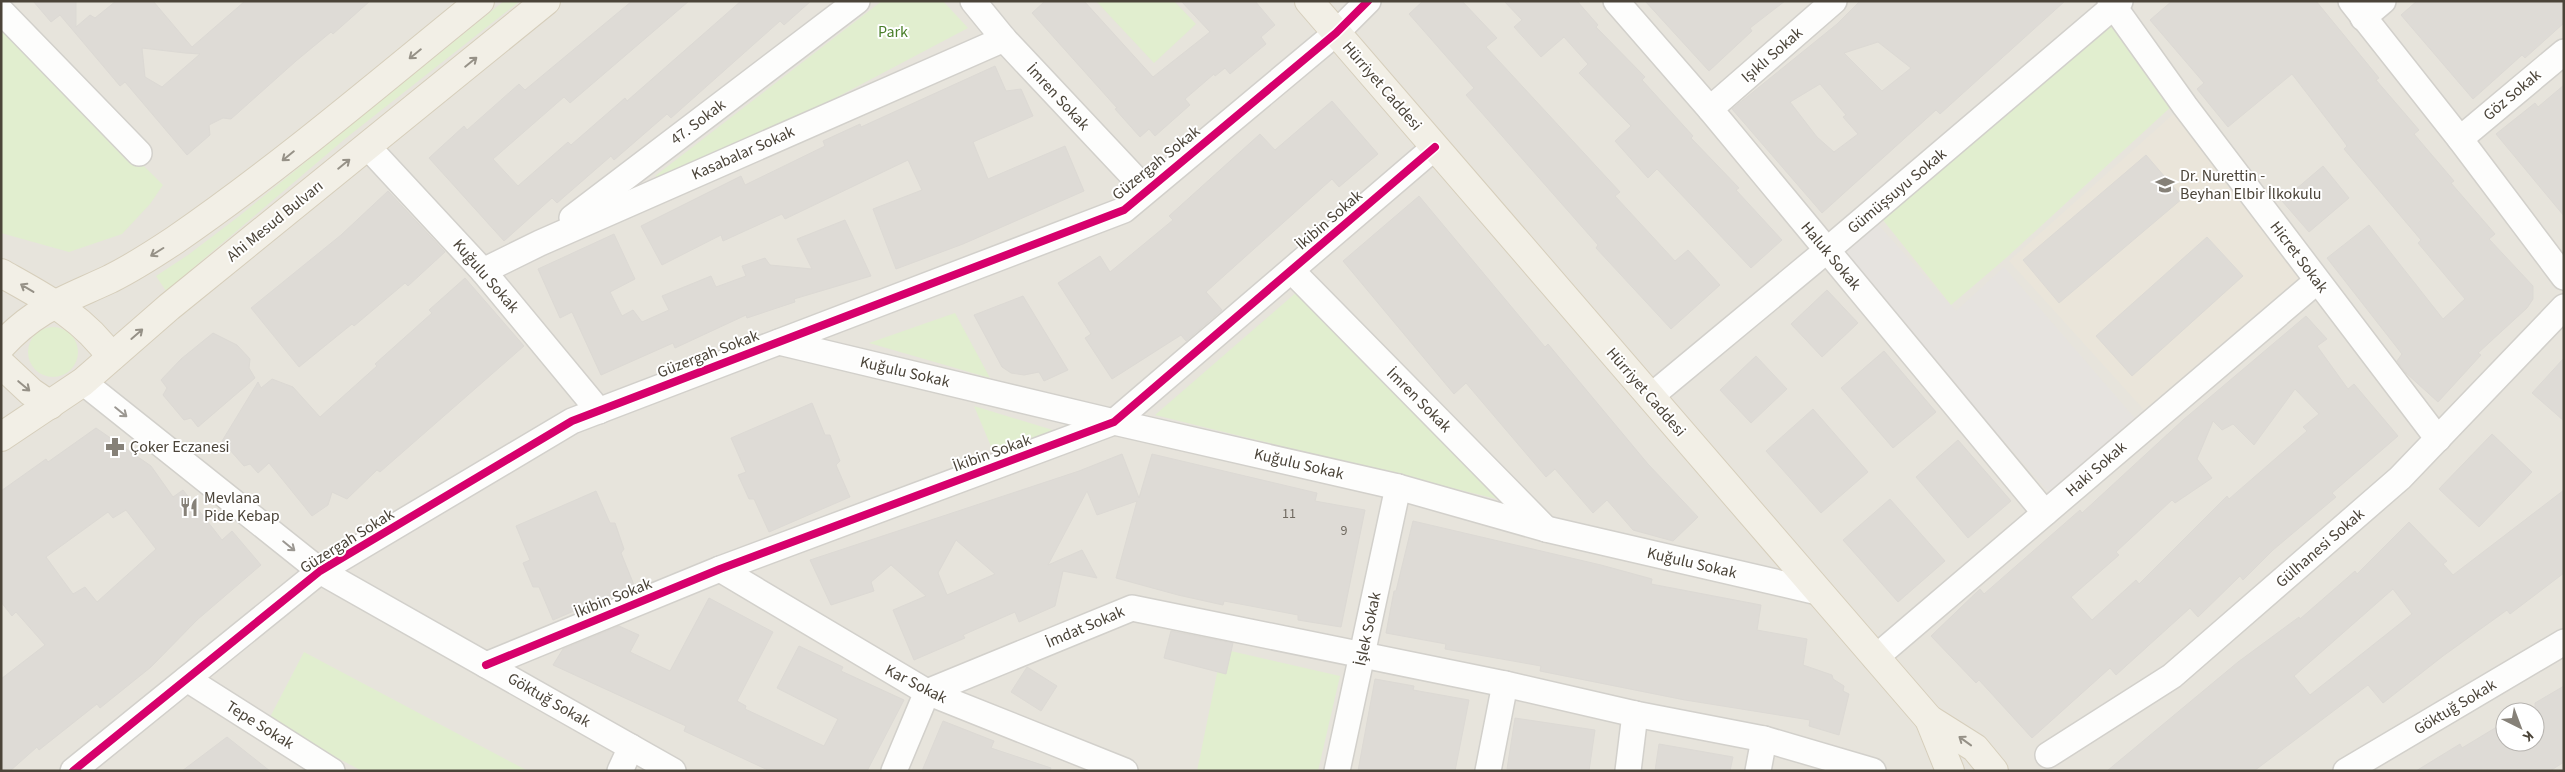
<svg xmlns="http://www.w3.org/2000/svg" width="2565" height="772" viewBox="0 0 2565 772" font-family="'Source Sans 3',sans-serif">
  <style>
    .residential { fill: #e7e4dc; fill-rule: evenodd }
    .education { fill: #eae5da }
    .green { fill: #e1eecf }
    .parking { fill: #e6e3df }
    .building { fill: #dedbd6; stroke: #dcd9d4; fill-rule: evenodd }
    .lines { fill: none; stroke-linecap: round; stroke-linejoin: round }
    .minor-casing { stroke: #d2d0cb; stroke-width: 28 }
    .major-casing { stroke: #d6cebb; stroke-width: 30 }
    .minor { stroke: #fdfdfc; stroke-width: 25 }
    .major { stroke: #f2efe6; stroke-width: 28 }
    .cycleway-casing { stroke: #fff; stroke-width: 11 }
    .cycleway { stroke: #d6006c; stroke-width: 8 }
    .oneway { stroke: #969187 }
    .oneway2 { stroke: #9b9791 }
    .labels { text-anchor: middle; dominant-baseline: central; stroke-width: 4; stroke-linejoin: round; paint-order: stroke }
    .number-label { font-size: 14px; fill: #706a61 }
    .park-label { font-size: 16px; fill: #4a7f2a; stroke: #fff }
    .street-label { font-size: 16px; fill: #4b4439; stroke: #fff }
    .poi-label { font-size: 16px; fill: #4b4439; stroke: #fff; text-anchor: start }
  </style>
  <rect width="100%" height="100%" fill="#f4f2ee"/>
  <path class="residential" d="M1,1H2564V771H1ZM2505,712H2535V742H2505Z"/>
  <polygon class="education" points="2179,109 2303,276 2146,412 2009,261"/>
  <g class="green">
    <polygon points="504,1 520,1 346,138 166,291 156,276 188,255 238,217"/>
    <polygon points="882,1 943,1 968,28 750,143 665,182 655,176"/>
    <polygon points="1096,1 1174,1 1196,24 1154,63"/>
    <polygon points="1,24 163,185 150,204 122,234 69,252 1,233"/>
    <polygon points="2110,25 2173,105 2006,258 1951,305 1883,220"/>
    <polygon points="1298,291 1497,499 1155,415"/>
    <polygon points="955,313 990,378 869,343"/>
    <circle cx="53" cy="352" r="25"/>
    <polygon points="974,406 1069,435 998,463"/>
    <polygon points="1222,649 1340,676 1318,771 1197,771"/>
    <polygon points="304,652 528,771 362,771 268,721"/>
  </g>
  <polygon class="parking" points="1874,220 1956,311 2004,267 2139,423 2053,497 1837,251"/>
  <g class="building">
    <path d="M33,1H76V27L90,15L95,18L116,1H153L192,47L245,1H370L333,34L331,32L296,61L231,119L223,118L209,125L210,135L187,155L125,82L120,86L60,15L51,22ZM142,48L185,53L200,54L162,87L145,77Z"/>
    <polygon points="632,1 689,1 570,103 564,97 493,159 518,186 568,142 571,145 625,98 627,101 741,1 811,1 784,25 780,21 671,118 667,114 614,160 611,156 557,203 552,198 504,241 429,158 464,126 467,130 519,84 525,90"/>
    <polygon points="1045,1 1084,1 1153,77 1210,32 1181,1 1255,1 1275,25 1261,37 1266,44 1230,74 1225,68 1215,76 1214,74 1185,99 1190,105 1155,136 1149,129 1140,137 1115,109 1117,108 1032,13"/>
    <polygon points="1423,1 1462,1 1497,38 1486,47 1620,192 1615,196 1675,261 1688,250 1720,285 1671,329 1596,248 1598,245 1466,95 1474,88 1409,14"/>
    <polygon points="1504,1 1577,1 1598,25 1596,27 1645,77 1642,80 1693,136 1691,138 1739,188 1736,190 1782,240 1751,268 1657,169 1648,178 1615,141 1631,126 1579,73 1588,64 1564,37 1541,57 1514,27 1522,20"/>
    <polygon points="1645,1 1785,1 1750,28 1752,31 1709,71"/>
    <path d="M1860,1H2065L1940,114L1936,110L1822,213L1732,109L1837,24ZM1878,42L1911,68L1882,91L1844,53ZM1820,84L1846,115L1843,117L1858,134L1834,152L1817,137L1790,102Z"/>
    <polygon points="2172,1 2316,1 2379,78 2376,80 2419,130 2414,134 2454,181 2451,183 2495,234 2489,239 2533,286 2533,299 2527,308 2478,353 2481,355 2438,402 2406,373 2397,361 2402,354 2327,258 2369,225 2443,319 2465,299 2418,243 2421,240 2344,149 2347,146 2342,139 2292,74 2228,127 2197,89 2204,83 2150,20"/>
    <polygon points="2417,1 2564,1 2564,23 2525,58 2522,55 2473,99 2401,15"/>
    <polygon points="995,66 1006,91 1021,89 1033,116 973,142 988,179 1065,146 1084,191 963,244 896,269 873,209 922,190 908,160 785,219 782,214 723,241 721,235 662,265 641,226 741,176 745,185 825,146 823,141 860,124 861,127"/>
    <polygon points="2564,85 2564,216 2496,134 2535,103 2538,107"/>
    <polygon points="1332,101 1378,154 1339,187 1332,179 1206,292 1222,310 1186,341 1181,335 1112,379 1085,338 1091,334 1058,283 1100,256 1110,272 1173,220 1169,216 1260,134 1275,150"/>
    <polygon points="2146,155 2183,198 2059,303 2023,260"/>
    <polygon points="2323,166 2349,198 2309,232 2282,201"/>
    <polygon points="388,191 445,252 408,286 405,283 354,326 352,324 299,367 251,308 341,235"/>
    <polygon points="1419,196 1545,347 1548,344 1648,464 1698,517 1673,541 1633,530 1607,500 1593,513 1555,469 1546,477 1466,383 1454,394 1343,261"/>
    <polygon points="845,220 871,276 794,299 795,302 747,318 746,315 675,348 673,343 601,375 572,312 560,318 538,269 614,234 635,279 610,292 622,316 633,310 642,322 669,310 662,296 711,276 716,287 746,276 742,266 765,258 770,265 812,269 797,239"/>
    <polygon points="2207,237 2243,276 2132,376 2096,336"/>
    <polygon points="465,278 524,346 380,472 377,470 347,499 332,492 328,505 312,516 269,463 258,473 250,464 244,466 222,441 258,382 261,388 272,379 293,387 320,417 377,366 375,364 432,313 429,310"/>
    <polygon points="1827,290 1858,323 1822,357 1791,324"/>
    <polygon points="1023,296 1068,370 1044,381 1039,372 1024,375 1011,373 1002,367 974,315"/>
    <path d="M2306,316L2327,339L2317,346L2348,389L2354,384L2398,436L2332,493L2336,497L2273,550L2243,580L2240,576L2198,617L2190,608L2116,675L2110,668L2032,738L1979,680L1976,683L1931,636L1980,589L1984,594L2080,510L2082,513L2183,420ZM2295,389L2319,414L2303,427L2307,431L2229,499L2227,496L2139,584L2136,580L2092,620L2071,597L2119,555L2116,552L2172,500L2175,503L2212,478L2197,459L2213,421L2222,430L2233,424L2254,445Z"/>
    <polygon points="213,333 237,345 250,359 249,368 255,378 198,427 191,418 184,420 163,395 167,388 161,380 181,359"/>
    <polygon points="1884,351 1936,412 1893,448 1841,388"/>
    <polygon points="1756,356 1787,389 1751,423 1720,390"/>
    <polygon points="2564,358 2564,421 2532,393"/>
    <polygon points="812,403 825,435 830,435 840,461 836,465 850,497 769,532 754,499 749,499 738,475 746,472 731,438"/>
    <polygon points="1813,409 1868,472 1821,513 1766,451"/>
    <path d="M96,428L151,466L173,497L183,490L222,540L232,531L261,565L197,620L151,667L100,708L97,704L39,750L37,747L10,771H1V679L45,645L16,612L12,616L1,602V491L46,459L48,462ZM126,510L156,549L97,602L85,587L73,594L46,557L108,512L113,518Z"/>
    <polygon points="2492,434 2532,472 2479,527 2439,489"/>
    <polygon points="1958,440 2011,501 1968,538 1916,477"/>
    <path d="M1122,454L1139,498L1152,454L1317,493L1315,501L1365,510L1341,627L1298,620V615L1224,601L1223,605L1178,595L1116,578L1137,501L1097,515L1087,491L1048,565L1082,550L1097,578L1063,571L1055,606L1019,622L1015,612L963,635L965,638L914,660L893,610L926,596L891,565L871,582L874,591L831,605L810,560L1079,471ZM956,540L995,574L947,595L938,573Z"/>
    <path d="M2564,490V573L2510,614L2507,610L2443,656L2383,703L2368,685L2254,771H2107L2238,662L2299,617L2300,619L2355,571L2357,574L2409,522L2447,561L2443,564L2453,575ZM2393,589L2412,614L2310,695L2294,676Z"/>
    <polygon points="596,491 610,523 615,523 624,549 621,553 634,585 553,620 539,587 533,587 523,563 530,560 516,526"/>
    <polygon points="1890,499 1945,561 1898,602 1843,540"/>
    <polygon points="1413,521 1601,565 1652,579 1651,584 1761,605 1757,630 1807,639 1803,665 1832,675 1833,679 1844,686 1843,691 1849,694 1839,735 1809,726 1810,720 1685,700 1540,671 1541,666 1445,649 1446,644 1386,633 1394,591 1396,591"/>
    <polygon points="709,598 773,632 737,701 746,706 745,709 824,746 838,719 777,688 799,646 843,667 841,671 904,700 867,771 770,771 684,731 686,726 553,665 563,649 619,626 639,635 630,652 670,671"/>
    <polygon points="1171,631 1233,643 1226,674 1164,658"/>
    <polygon points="1027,667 1057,686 1041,711 1011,692"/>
    <polygon points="1375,679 1414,686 1413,690 1469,700 1455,771 1358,771"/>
    <polygon points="2564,686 2564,762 2550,771 2416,771 2460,744 2462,748 2505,722 2505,742 2535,742 2535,703"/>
    <polygon points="1515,718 1595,730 1589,771 1507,769"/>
    <polygon points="943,721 994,741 991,748 1051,768 1050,771 922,771"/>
    <polygon points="227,737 270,771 182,771"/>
    <polygon points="1659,744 1733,757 1730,771 1655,771"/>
  </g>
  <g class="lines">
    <g class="minor-casing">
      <g id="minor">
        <polyline points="973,1 1004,39 1146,190"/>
        <polyline points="1616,1 1710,109 2045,513"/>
        <polyline points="2110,1 2185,106 2438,439"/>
        <polyline points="2351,1 2460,139 2564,277"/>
        <polyline points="1,11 139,153"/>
        <polyline points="2363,18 2383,1"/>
        <polyline points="1710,109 1834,1"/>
        <polyline points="2460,139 2564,52"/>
        <polyline points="367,146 483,271 599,411"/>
        <polyline points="572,218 857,1"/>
        <polyline points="483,271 540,243 1004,39"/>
        <polyline points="1292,271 1546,529"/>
        <polyline points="779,342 1114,422 1398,487 1546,529 1818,592"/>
        <polyline points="83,382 320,571 673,771"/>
        <polyline points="1650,397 1826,251 2120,1"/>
        <polyline points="720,569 927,692 1125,771"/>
        <polyline points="1875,658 2317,281"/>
        <polyline points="486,665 720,569 1114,422 1435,147"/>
        <polyline points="187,679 332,771"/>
        <polyline points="2048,755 2172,676 2400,478 2564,307"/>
        <polyline points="73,771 320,571 572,421 1124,210 1336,33 1368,1"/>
        <polyline points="620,771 631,747"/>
        <polyline points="894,771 927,692 1132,608 1505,684 1635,714 1764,739 1873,771"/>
        <polyline points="1337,771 1398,487"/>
        <polyline points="1488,771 1505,684"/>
        <polyline points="1628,771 1635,714"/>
        <polyline points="1758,771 1764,739"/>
        <polyline points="2346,771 2564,642"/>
      </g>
    </g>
    <g class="major-casing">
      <g id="major">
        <polyline points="1309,1 1929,719 1975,748 1994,771"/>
        <path d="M1,273C42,296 84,317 111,357"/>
        <path d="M1,346C36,308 65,300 110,279C132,268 154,254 175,240C281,167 380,82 480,1"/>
        <polyline points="1,364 31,392 50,405"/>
        <polyline points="1,437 83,382 169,307 546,1"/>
        <polyline points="1929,719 1950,771"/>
      </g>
    </g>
    <use href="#minor" class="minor"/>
    <use href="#major" class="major"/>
    <g class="cycleway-casing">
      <g id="cycleway">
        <polyline points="486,665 720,569 1114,422 1435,147"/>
        <polyline points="73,771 320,571 572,421 1124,210 1336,33 1368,1"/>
      </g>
    </g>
    <use href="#cycleway" class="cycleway"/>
  </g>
  <defs><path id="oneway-shaft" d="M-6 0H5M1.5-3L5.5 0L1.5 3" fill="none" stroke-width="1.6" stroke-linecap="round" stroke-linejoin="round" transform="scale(1.25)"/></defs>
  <g class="oneway">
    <use href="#oneway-shaft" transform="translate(415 54) rotate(141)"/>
    <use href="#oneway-shaft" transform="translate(471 62) rotate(-39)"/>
    <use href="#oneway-shaft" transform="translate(288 156) rotate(141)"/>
    <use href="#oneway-shaft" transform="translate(344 164) rotate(-39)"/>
    <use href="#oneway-shaft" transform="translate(157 252) rotate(148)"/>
    <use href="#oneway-shaft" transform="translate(27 288) rotate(-149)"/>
    <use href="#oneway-shaft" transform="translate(137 334) rotate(-41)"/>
    <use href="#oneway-shaft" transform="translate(24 386) rotate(40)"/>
    <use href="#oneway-shaft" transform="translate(1965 741) rotate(-144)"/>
  </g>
  <g class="oneway2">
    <use href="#oneway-shaft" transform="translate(121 412) rotate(39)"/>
    <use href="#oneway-shaft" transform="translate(289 546) rotate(39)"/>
  </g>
  <defs>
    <g id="school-bare" transform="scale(1.5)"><path d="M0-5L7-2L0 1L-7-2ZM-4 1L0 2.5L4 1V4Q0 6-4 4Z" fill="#868178" stroke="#fff" stroke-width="2.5" paint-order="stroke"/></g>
    <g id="pharmacy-bare" transform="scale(1.5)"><path d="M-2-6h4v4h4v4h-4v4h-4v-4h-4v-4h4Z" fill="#868178" stroke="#fff" stroke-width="2.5" paint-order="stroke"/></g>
    <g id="restaurant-bare" transform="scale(1.5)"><path d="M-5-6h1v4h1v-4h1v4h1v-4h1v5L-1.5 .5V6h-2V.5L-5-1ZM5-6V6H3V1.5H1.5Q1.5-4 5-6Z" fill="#868178" stroke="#fff" stroke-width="2.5" paint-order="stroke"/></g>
  </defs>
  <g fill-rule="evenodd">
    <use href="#school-bare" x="2165" y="185"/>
    <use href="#pharmacy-bare" x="115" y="447"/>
    <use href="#restaurant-bare" x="189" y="507"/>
  </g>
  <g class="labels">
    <g class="number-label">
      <text x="1289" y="514">11</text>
      <text x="1344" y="531">9</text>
    </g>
    <g class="park-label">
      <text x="893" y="32">Park</text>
    </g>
    <g class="street-label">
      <text transform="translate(1772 55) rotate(-41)">Işıklı Sokak</text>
      <text transform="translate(1382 86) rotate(49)">Hürriyet Caddesi</text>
      <text transform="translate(2512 95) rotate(-40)">Göz Sokak</text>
      <text transform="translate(1058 97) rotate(47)">İmren Sokak</text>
      <text transform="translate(698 122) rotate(-37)">47. Sokak</text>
      <text transform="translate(743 153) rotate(-24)">Kasabalar Sokak</text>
      <text transform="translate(1156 163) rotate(-39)">Güzergah Sokak</text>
      <text transform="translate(1897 191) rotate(-40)">Gümüşsuyu Sokak</text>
      <text transform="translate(1329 220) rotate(-41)">İkibin Sokak</text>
      <text transform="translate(275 221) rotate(-39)">Ahi Mesud Bulvarı</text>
      <text transform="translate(1831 256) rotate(50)">Haluk Sokak</text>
      <text transform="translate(2299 257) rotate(53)">Hicret Sokak</text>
      <text transform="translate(486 276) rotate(49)">Kuğulu Sokak</text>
      <text transform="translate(708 354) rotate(-21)">Güzergah Sokak</text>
      <text transform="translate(905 372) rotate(13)">Kuğulu Sokak</text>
      <text transform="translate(1646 392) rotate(49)">Hürriyet Caddesi</text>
      <text transform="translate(1419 400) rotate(45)">İmren Sokak</text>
      <text transform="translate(992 453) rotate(-20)">İkibin Sokak</text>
      <text transform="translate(1299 464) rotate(13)">Kuğulu Sokak</text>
      <text transform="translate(2096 469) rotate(-41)">Haki Sokak</text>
      <text transform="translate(347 541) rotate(-32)">Güzergah Sokak</text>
      <text transform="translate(2320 548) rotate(-41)">Gülhanesi Sokak</text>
      <text transform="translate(1692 563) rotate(13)">Kuğulu Sokak</text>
      <text transform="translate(613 598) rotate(-22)">İkibin Sokak</text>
      <text transform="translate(1085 627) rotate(-23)">İmdat Sokak</text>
      <text transform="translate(1368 629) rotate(-78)">İşlek Sokak</text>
      <text transform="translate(916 684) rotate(27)">Kar Sokak</text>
      <text transform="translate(549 700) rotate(30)">Göktuğ Sokak</text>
      <text transform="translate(2455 707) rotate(-31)">Göktuğ Sokak</text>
      <text transform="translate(260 725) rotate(32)">Tepe Sokak</text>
    </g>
    <g class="poi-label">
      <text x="2180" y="176">Dr. Nurettin -<tspan x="2180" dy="18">Beyhan Elbir İlkokulu</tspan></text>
      <text x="130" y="447">Çoker Eczanesi</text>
      <text x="204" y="498">Mevlana<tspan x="204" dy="18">Pide Kebap</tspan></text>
    </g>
  </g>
  <rect width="2565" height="772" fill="none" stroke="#4b4439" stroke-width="5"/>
  <g transform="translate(2520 727) rotate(138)"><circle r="24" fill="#ffffff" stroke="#b7b4b0"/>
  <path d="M0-4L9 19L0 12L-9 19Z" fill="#868178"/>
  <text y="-8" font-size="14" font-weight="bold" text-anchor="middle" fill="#4b4439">K</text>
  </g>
</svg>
